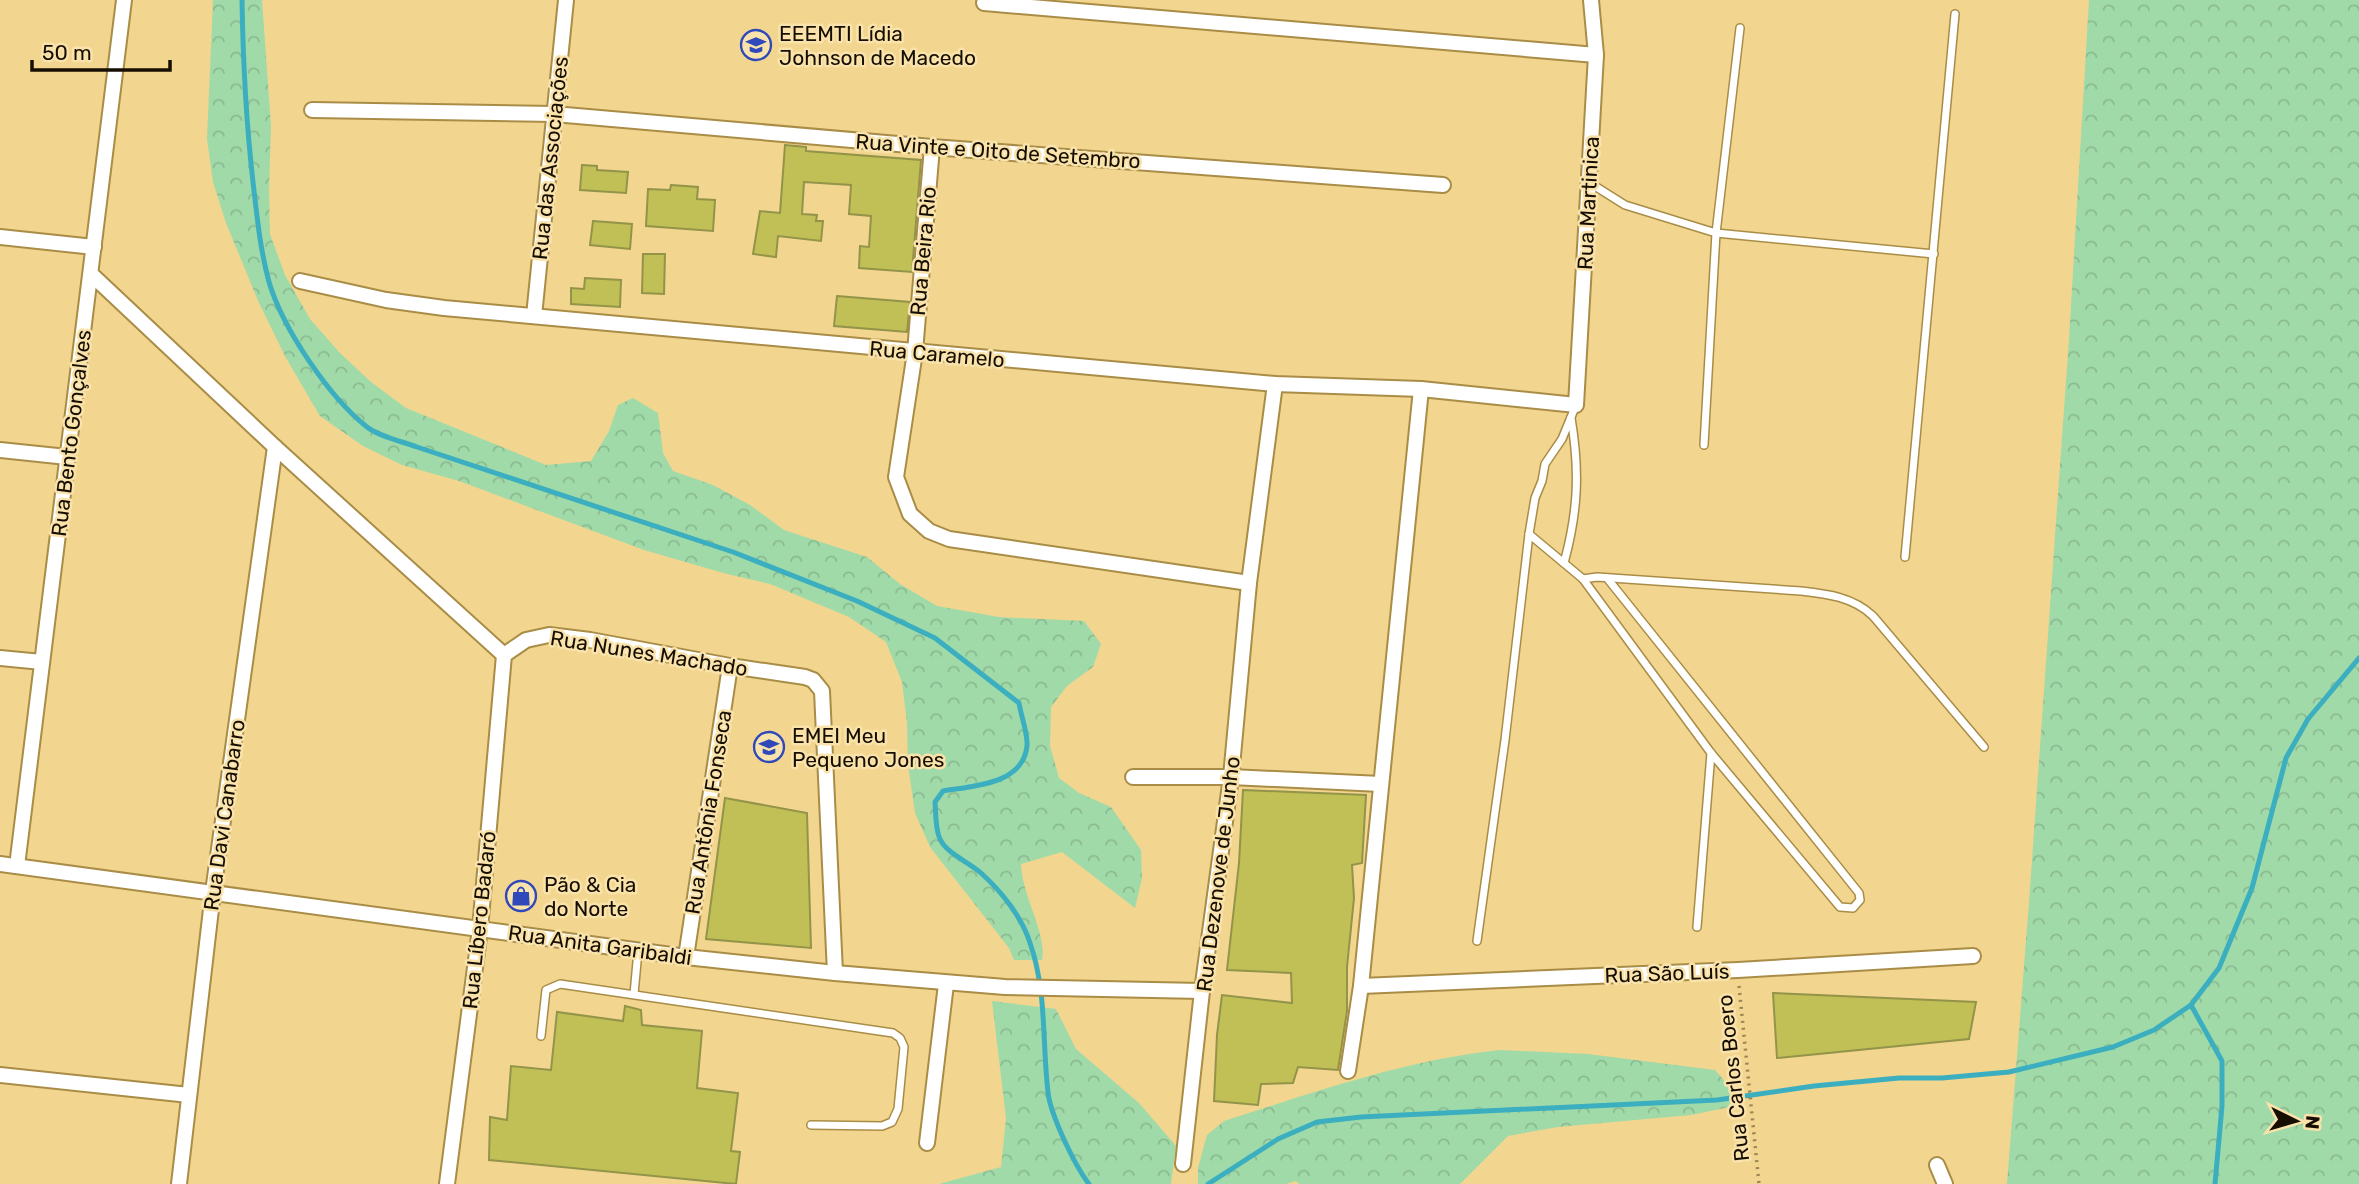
<svg xmlns="http://www.w3.org/2000/svg" width="2359" height="1184" viewBox="0 0 2359 1184" font-family="Rubik,sans-serif">
  <style>
    .forest { fill: url(#forest-crowns) }
    .lines { fill: none; stroke-linecap: round; stroke-linejoin: round }
    .stream { stroke: #3bafbf; stroke-width: 5 }
    .building { fill: #c1c056; stroke: #93934a; stroke-width: 2 }
    .service-casing { stroke: #a98d47; stroke-width: 10 }
    .minor-casing { stroke: #a98d47; stroke-width: 18 }
    .path { stroke: #9b8656; stroke-width: 3.5; stroke-dasharray: 2 5; stroke-linecap: butt }
    .service { stroke: #fff; stroke-width: 7 }
    .minor { stroke: #fff; stroke-width: 14 }
    .labels { text-anchor: middle; dominant-baseline: central; stroke-width: 5; stroke-linejoin: round; paint-order: stroke }
    .poi-label { font-size: 21px; fill: #160e00; stroke: #fae3ab; text-anchor: start }
    .street-label { font-size: 21px; fill: #160e00; stroke: #fae3ab }
  </style>
  <defs>
    <pattern id="forest-crowns" width="20" height="18" patternUnits="userSpaceOnUse" patternTransform="scale(1.75)"><rect width="20" height="18" fill="#a1daa9"/><path d="M2 6a3 3 0 1 1 6 0M12 15a3 3 0 1 1 6 0" fill="none" stroke="#8aba90"/></pattern>
  </defs>
  <rect width="100%" height="100%" fill="#f2d58e"/>
  <g class="forest">
    <path d="M213,0H262L271,126L269,190L270,234L285,275L310,319L339,352L371,382L406,408L546,465L591,461L609,431L618,405L633,398L658,413L663,453L673,471L713,485L750,505L784,530L867,557L900,584L937,606L999,617L1084,621L1101,644L1093,667L1067,686L1051,707L1050,746L1059,778L1079,793L1111,807L1141,850L1142,878L1135,908L1062,852L1021,864C1022,897 1047,932 1042,960H1014L1009,948L930,847L915,813L908,765L907,723L902,682L886,642L849,617L770,584L727,574L644,550L459,481L402,465L363,446L320,416L286,358L259,303L226,223L213,182L207,139Z"/>
    <polygon points="2089,0 2359,0 2359,1184 2007,1184 2029,902 2069,339"/>
    <polygon points="992,1001 1056,1009 1076,1049 1139,1103 1176,1146 1171,1184 939,1184 1001,1167 1006,1118"/>
    <path d="M1500,1050L1588,1054L1715,1070L1731,1088L1730,1107L1691,1115L1558,1127L1508,1136L1460,1184H1299L1296,1181L1286,1184H1198V1168L1207,1135L1224,1121C1315,1092 1405,1060 1500,1050Z"/>
  </g>
  <g class="lines">
    <g class="stream">
      <path d="M242,0C243,61 246,121 253,182C257,216 260,249 269,282C283,329 329,397 367,427C380,437 401,441 417,447L733,552L857,601L935,638L1019,703C1021,716 1028,734 1027,746C1023,785 972,786 943,791L935,802C936,813 935,829 940,839C947,854 969,862 981,873C1001,891 1022,917 1030,943C1047,991 1042,1042 1048,1092C1050,1114 1075,1166 1089,1184"/>
      <polyline points="2191,1005 2222,1061 2222,1106 2215,1184"/>
      <polyline points="1208,1184 1278,1139 1317,1122 1361,1117 1717,1100 1814,1086 1899,1078 1942,1078 2009,1072 2113,1047 2154,1030 2191,1005 2219,968 2252,888 2286,758 2308,719 2359,658"/>
    </g>
  </g>
  <g class="building">
    <polygon points="785,145 806,147 806,151 921,160 912,272 859,268 860,246 869,247 871,216 849,214 851,185 804,182 802,214 817,215 816,221 823,221 821,241 778,236 776,257 753,254 760,211 780,213"/>
    <polygon points="582,165 597,166 597,170 628,172 626,193 580,190"/>
    <polygon points="671,185 698,187 697,199 715,200 713,231 646,226 648,189 670,190"/>
    <polygon points="593,221 632,224 630,249 590,245"/>
    <polygon points="643,254 665,254 664,294 642,293"/>
    <polygon points="585,278 621,280 620,307 571,304 571,288 584,289"/>
    <polygon points="837,296 910,302 907,332 834,326"/>
    <polygon points="1243,790 1366,795 1362,863 1352,865 1354,898 1347,967 1347,1011 1338,1070 1298,1067 1293,1083 1261,1084 1258,1105 1214,1101 1217,1035 1222,995 1292,1003 1291,973 1227,970 1239,863"/>
    <polygon points="725,798 807,813 811,948 706,939"/>
    <polygon points="1773,993 1976,1002 1969,1039 1777,1058"/>
    <polygon points="625,1006 641,1010 642,1025 702,1031 697,1088 738,1093 731,1151 740,1152 736,1184 489,1160 490,1117 507,1120 511,1066 551,1070 557,1012 623,1021"/>
  </g>
  <g class="lines">
    <g class="service-casing">
      <g id="service">
        <polyline points="1590,183 1625,205 1716,233 1934,254"/>
        <polyline points="1576,405 1562,439 1545,464 1542,481 1535,498 1529,534 1583,579 1711,753 1840,907 1853,908 1860,900 1859,893 1607,578"/>
        <polyline points="1704,445 1716,233 1740,28"/>
        <polyline points="1905,557 1955,14"/>
        <path d="M1564,563C1578,512 1580,471 1571,418"/>
        <path d="M1583,579L1597,577L1801,591C1828,594 1853,597 1873,616L1984,747"/>
        <polyline points="1697,927 1711,753"/>
        <polyline points="1477,941 1505,740 1529,534"/>
        <polyline points="634,994 638,951"/>
        <polyline points="541,1036 546,990 560,984 893,1033 900,1038 904,1047 898,1109 892,1122 882,1126 811,1125"/>
      </g>
    </g>
    <g class="minor-casing">
      <g id="minor">
        <polyline points="984,3 1596,55"/>
        <polyline points="312,110 554,114 932,147 1443,185"/>
        <polyline points="932,147 915,352 896,477 910,514 929,531 949,539 1249,583"/>
        <polyline points="0,237 94,247"/>
        <polyline points="91,274 275,447 504,655"/>
        <polyline points="300,281 386,300 444,308 1275,384 1421,389 1576,405 1596,55 1591,0"/>
        <polyline points="534,316 566,0"/>
        <polyline points="0,450 67,457"/>
        <polyline points="504,655 526,640 549,635 590,640 730,666 805,677 813,680 822,691 835,973"/>
        <polyline points="0,658 42,662"/>
        <polyline points="1133,777 1231,777 1381,784"/>
        <polyline points="0,864 686,957 835,973 1005,987 1202,991"/>
        <polyline points="17,866 124,0"/>
        <polyline points="686,957 730,666"/>
        <polyline points="1361,986 1738,970 1973,956"/>
        <polyline points="1348,1071 1361,986 1421,389"/>
        <polyline points="0,1075 189,1095"/>
        <polyline points="927,1143 946,984"/>
        <polyline points="1183,1164 1202,991 1231,777 1249,583 1275,384"/>
        <polyline points="1937,1165 1945,1184"/>
        <polyline points="179,1184 213,892 275,447"/>
        <polyline points="447,1184 480,929 504,655"/>
      </g>
    </g>
    <polyline class="path" points="1739,986 1759,1184"/>
    <use href="#service" class="service"/>
    <use href="#minor" class="minor"/>
  </g>
  <defs>
    <g id="school-ring" transform="scale(1.575)"><circle r="9.5" fill="#fae3ab" stroke="#3049ba" stroke-width="1.5"/><path d="M0-5L7-2L0 1L-7-2ZM-4 1L0 2.5L4 1V4Q0 6-4 4Z" fill="#3049ba"/></g>
    <g id="shop-ring" transform="scale(1.575)"><circle r="9.5" fill="#fae3ab" stroke="#3049ba" stroke-width="1.5"/><path d="M-5-2.5h2.3a2.7 3.5 0 0 1 5.4 0H5L5.5 6h-11ZM-1.5-2.5h3a1.5 2.3 0 0 0-3 0Z" fill="#3049ba"/></g>
  </defs>
  <g fill-rule="evenodd">
    <use href="#school-ring" x="756" y="45"/>
    <use href="#school-ring" x="769" y="747"/>
    <use href="#shop-ring" x="521" y="896"/>
  </g>
  <g class="labels">
    <g class="poi-label">
      <text x="779" y="33">EEEMTI Lídia<tspan x="779" dy="24">Johnson de Macedo</tspan></text>
      <text x="792" y="735">EMEI Meu<tspan x="792" dy="24">Pequeno Jones</tspan></text>
      <text x="544" y="884">Pão &amp; Cia<tspan x="544" dy="24">do Norte</tspan></text>
    </g>
    <g class="street-label">
      <text transform="translate(998 151) rotate(4)">Rua Vinte e Oito de Setembro</text>
      <text transform="translate(550 158) rotate(-84)">Rua das Associações</text>
      <text transform="translate(1588 203) rotate(-87)">Rua Martinica</text>
      <text transform="translate(923 251) rotate(-85)">Rua Beira Rio</text>
      <text transform="translate(937 354) rotate(5)">Rua Caramelo</text>
      <text transform="translate(71 433) rotate(-83)">Rua Bento Gonçalves</text>
      <text transform="translate(649 653) rotate(9)">Rua Nunes Machado</text>
      <text transform="translate(708 812) rotate(-81)">Rua Antônia Fonseca</text>
      <text transform="translate(224 815) rotate(-82)">Rua Davi Canabarro</text>
      <text transform="translate(1218 874) rotate(-83)">Rua Dezenove de Junho</text>
      <text transform="translate(479 920) rotate(-84)">Rua Líbero Badaró</text>
      <text transform="translate(600 945) rotate(8)">Rua Anita Garibaldi</text>
      <text transform="translate(1667 973) rotate(-2)">Rua São Luís</text>
      <text transform="translate(1733 1078) rotate(-96)">Rua Carlos Boero</text>
    </g>
  </g>
  <g transform="translate(2296 1121) rotate(95)" stroke="#fae3ab" stroke-width="5" paint-order="stroke">
  <path d="M0-5L12 26L0 18L-12 26Z" fill="#160e00"/>
  <text y="-10" font-size="19" font-weight="bold" text-anchor="middle" fill="#160e00">N</text>
  </g>
  <path d="M32 60v10h138v-10" fill="none" stroke="#160e00" stroke-width="3.5"/>
  <text x="42" y="60" font-size="21" fill="#160e00" stroke="#fae3ab" stroke-width="5" paint-order="stroke">50 m</text>
</svg>
